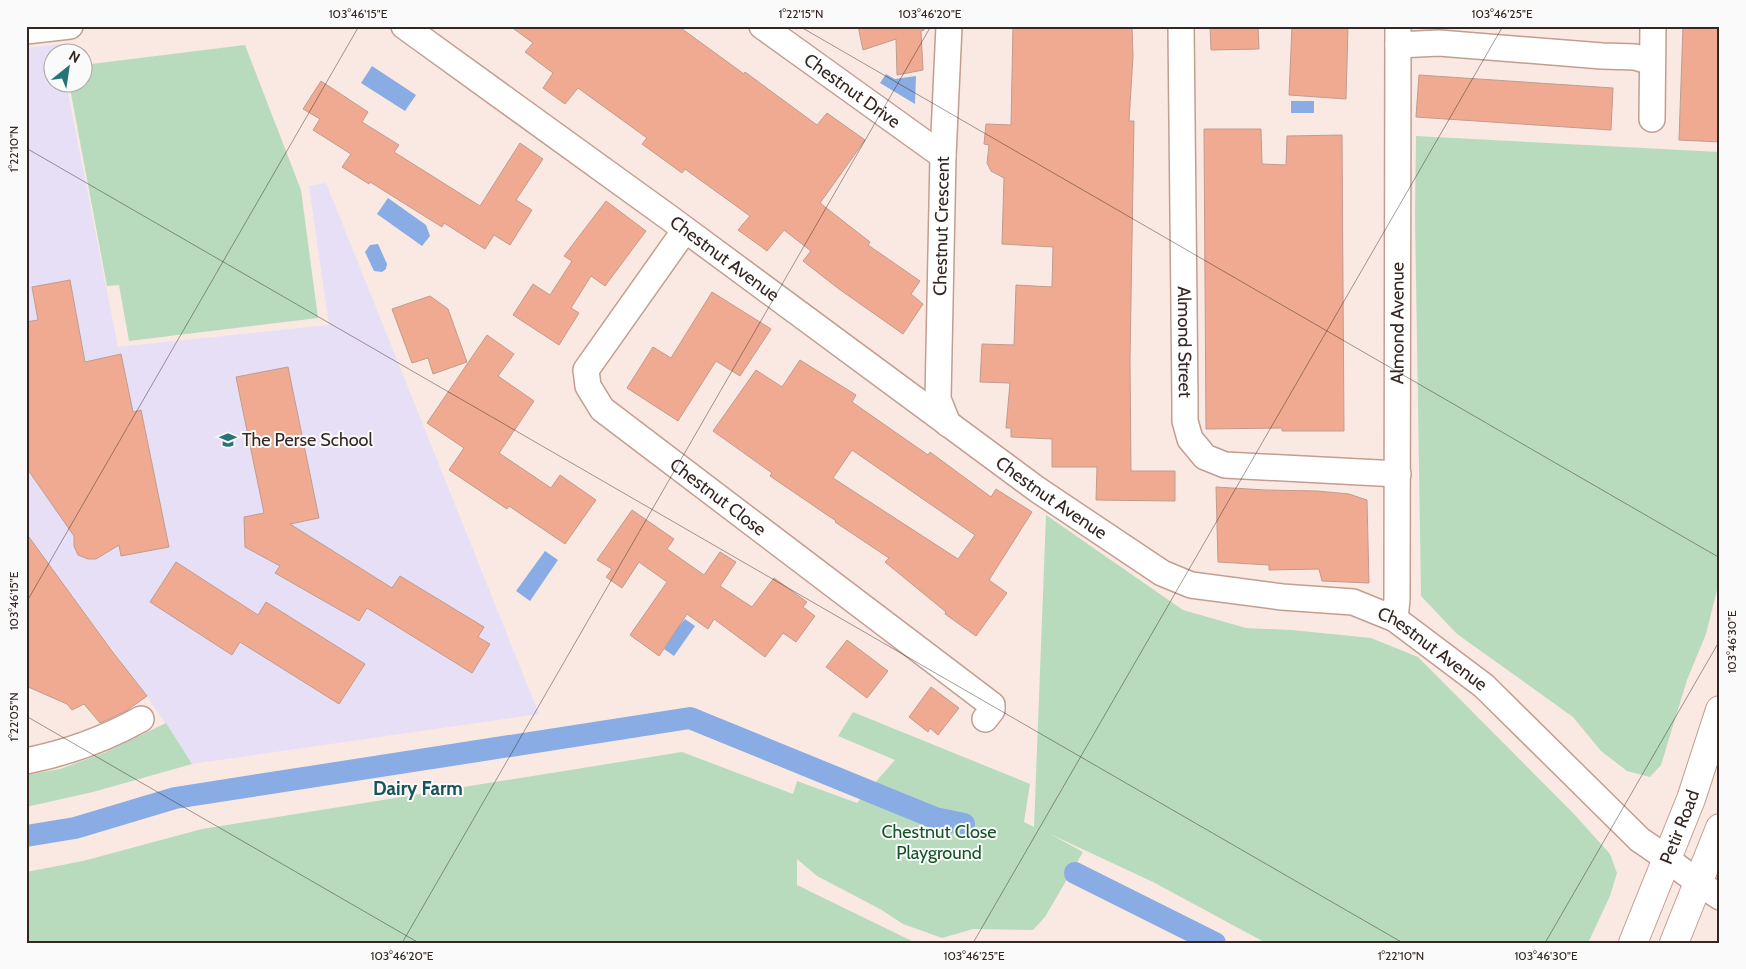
<svg xmlns="http://www.w3.org/2000/svg" width="1746" height="969" viewBox="0 0 1746 969" font-family="Cabin,sans-serif">
  <style>
    .education { fill: #e6dff5 }
    .green { fill: #b8dbbe }
    .water { fill: #88ace3 }
    .lines { fill: none; stroke-linecap: round; stroke-linejoin: round }
    .canal { stroke: #88ace3; stroke-width: 22 }
    .building { fill: #efaa91; stroke: #c19c8e; fill-rule: evenodd }
    .minor-casing { stroke: #c39e90; stroke-width: 28 }
    .secondary-casing { stroke: #c39e90; stroke-width: 30 }
    .minor { stroke: #fff; stroke-width: 25 }
    .secondary { stroke: #fff; stroke-width: 28 }
    .ticks { fill: none; stroke: #352621; stroke-width: 1; stroke-opacity: 0.45 }
    .labels { text-anchor: middle; dominant-baseline: central; stroke-width: 4; stroke-linejoin: round; paint-order: stroke }
    .street-label { font-size: 18px; fill: #352621; stroke: #fafafa }
    .poi-label { font-size: 18px; fill: #352621; stroke: #fafafa; text-anchor: start }
    .park-label { font-size: 18px; fill: #135428; stroke: #fafafa }
    .neighbourhood-label { font-size: 19px; font-weight: bold; fill: #175359; stroke: #fafafa }
    .neatline { fill: none; stroke: #352621; stroke-width: 2 }
    .ticks-label { font-size: 12px; text-anchor: middle; fill: #352621 }
  </style>
  <rect width="100%" height="100%" fill="#fae9e3"/>
  <polygon class="education" points="59,44 60,52 52,52 52,82 66,83 118,347 329,325 309,186 326,183 539,714 192,764 147,696 26,533 26,48"/>
  <g class="green">
    <polygon points="245,45 301,190 318,318 129,341 119,285 107,286 69,83 82,82 83,65"/>
    <polygon points="1416,136 1720,152 1720,578 1706,634 1687,680 1661,765 1650,777 1627,771 1601,751 1573,717 1457,634 1421,596 1415,216"/>
    <polygon points="1046,515 1183,610 1246,628 1292,630 1371,638 1418,657 1574,814 1610,854 1617,873 1610,896 1588,943 1266,943 1153,882 1050,834 1083,852 1045,917 1033,930 973,929 942,938 903,924 880,909 817,876 797,859 797,885 916,943 26,943 26,872 83,861 202,829 682,752 793,794 797,781 857,803 895,760 838,736 853,712 1030,784 1024,822 1034,827"/>
    <polygon points="166,723 192,764 93,792 26,807 26,775 60,769 104,753"/>
  </g>
  <g class="water">
    <polygon points="372,66 416,95 405,111 361,83"/>
    <polygon points="886,74 895,79 916,76 915,104 880,83"/>
    <rect x="1291" y="101" width="23" height="12"/>
    <polygon points="388,198 426,225 430,236 422,246 377,214"/>
    <polygon points="378,244 387,264 386,269 382,272 374,271 365,252 370,245"/>
    <polygon points="545,551 558,560 530,601 516,591"/>
    <polygon points="666,614 680,625 685,619 695,626 674,656 664,649 668,643 653,633"/>
  </g>
  <g class="lines">
    <g class="canal">
      <polyline points="26,836 75,828 175,798 690,718 935,818 964,824"/>
      <polyline points="1075,873 1215,943"/>
    </g>
  </g>
  <g class="building">
    <polygon points="510,26 678,26 744,74 745,72 817,125 827,113 865,140 820,203 870,242 868,245 920,281 911,294 923,304 903,334 839,289 803,261 811,251 784,230 767,251 738,230 750,216 685,169 682,173 642,144 647,138 578,88 565,104 543,88 553,73 525,52 533,43"/>
    <polygon points="858,26 924,26 924,30 921,31 923,70 897,75 896,39 863,50"/>
    <polygon points="1013,26 1132,26 1133,56 1129,121 1134,121 1130,360 1131,471 1175,471 1175,501 1096,500 1097,467 1052,467 1052,439 1011,437 1011,428 1006,428 1010,383 980,382 982,344 1014,345 1016,285 1052,287 1053,247 1002,244 1004,178 991,171 987,163 989,145 984,144 986,124 1011,125"/>
    <polygon points="1210,26 1258,26 1259,49 1211,50"/>
    <polygon points="1292,26 1348,26 1346,99 1289,95"/>
    <polygon points="1683,26 1720,26 1720,142 1679,140"/>
    <polygon points="1419,75 1613,88 1611,130 1416,117"/>
    <polygon points="321,81 368,112 362,122 399,145 394,152 480,206 520,143 543,159 516,200 532,210 510,245 494,235 485,249 444,223 442,227 370,182 369,184 342,167 351,154 313,130 320,119 303,109"/>
    <polygon points="1204,129 1261,129 1262,164 1286,165 1287,136 1342,135 1344,431 1282,431 1282,428 1206,429"/>
    <polygon points="606,201 646,231 605,286 591,276 571,308 579,313 559,345 513,315 533,284 550,295 572,261 564,256"/>
    <polygon points="70,280 85,362 121,354 133,412 141,410 169,547 121,556 119,545 96,559 88,559 78,555 74,546 74,536 26,467 26,322 38,320 32,287"/>
    <polygon points="712,292 771,329 740,376 716,361 678,421 627,388 653,347 671,358"/>
    <polygon points="430,296 448,309 467,362 433,374 428,358 412,363 392,309"/>
    <polygon points="487,335 514,354 498,376 534,401 499,453 551,488 560,475 596,500 565,544 509,506 507,509 449,470 464,448 427,423"/>
    <path d="M800,360L856,395L852,402L928,455L930,452L991,497L996,489L1032,512L989,580L1007,593L976,636L945,614L946,612L885,562L889,558L835,522L836,521L770,476L772,473L713,431L756,370L782,387ZM852,450L975,535L958,559L833,478Z"/>
    <polygon points="288,367 319,518 290,524 392,588 400,576 484,627 478,637 490,644 472,673 367,608 359,621 275,573 280,566 245,547 244,517 264,513 236,377"/>
    <polygon points="1216,487 1265,490 1317,491 1349,494 1367,500 1369,583 1322,581 1319,569 1269,570 1269,565 1218,562"/>
    <polygon points="632,510 674,539 667,549 704,575 720,552 736,562 720,586 752,607 774,578 807,602 803,607 815,616 796,642 783,633 765,657 714,619 708,629 687,614 659,656 630,635 667,582 639,562 622,588 606,577 612,569 597,560"/>
    <polygon points="26,533 112,651 147,696 126,711 100,723 84,704 72,710 67,704 26,686"/>
    <polygon points="176,562 258,615 266,602 365,664 339,704 240,642 232,655 150,602"/>
    <polygon points="847,640 888,671 867,698 826,667"/>
    <polygon points="931,687 959,708 938,735 930,728 928,732 909,717"/>
  </g>
  <g class="lines">
    <g class="minor-casing">
      <g id="minor">
        <path id="s1" d="M404,26L671,219L1038,490L1162,573L1191,585L1282,597L1353,602L1395,619L1484,686L1640,840C1668,858 1692,880 1720,897"/>
        <path id="s2" d="M762,26L943,156"/>
        <path id="s3" d="M1181,26L1185,401V421L1190,439L1205,457L1225,465L1398,474"/>
        <polyline points="26,31 70,26"/>
        <polyline points="1398,45 1439,43 1602,56 1635,57 1652,62"/>
        <polyline points="1652,119 1653,26"/>
        <path id="s4" d="M685,230L586,370L588,386L602,409L992,705V710L985,719"/>
        <path id="s5" d="M948,424L938,399L943,156L949,26"/>
        <path id="s6" d="M1395,619L1397,599L1398,26"/>
        <path d="M26,761C67,753 105,739 141,719"/>
      </g>
    </g>
    <g class="secondary-casing">
      <g id="secondary">
        <path id="s7" d="M1633,943L1691,799L1720,710"/>
        <polyline points="1674,943 1720,828"/>
      </g>
    </g>
    <use href="#minor" class="minor"/>
    <use href="#secondary" class="secondary"/>
  </g>
  <path class="ticks" d="M799,26L1720,558M26,148L1403,943M26,603L359,26M26,716L419,943M402,943L931,26M973,943L1503,26M1545,943L1720,640"/>
  <defs>
    <g id="school-bare" transform="scale(1.35)"><path d="M0-5L7-2L0 1L-7-2ZM-4 1L0 2.5L4 1V4Q0 6-4 4Z" fill="#287279" stroke="#fafafa" stroke-width="2.5" paint-order="stroke"/></g>
  </defs>
  <g fill-rule="evenodd">
    <use href="#school-bare" x="228" y="440"/>
  </g>
  <g class="labels">
    <g class="street-label">
      <text stroke="none"><textPath href="#s2" startOffset="111">Chestnut Drive</textPath></text>
      <text stroke="none"><textPath href="#s5" startOffset="200">Chestnut Crescent</textPath></text>
      <text stroke="none"><textPath href="#s1" startOffset="396">Chestnut Avenue</textPath></text>
      <text stroke="none"><textPath href="#s6" startOffset="296">Almond Avenue</textPath></text>
      <text stroke="none"><textPath href="#s3" startOffset="316">Almond Street</textPath></text>
      <text stroke="none"><textPath href="#s4" startOffset="360">Chestnut Close</textPath></text>
      <text stroke="none"><textPath href="#s1" startOffset="801">Chestnut Avenue</textPath></text>
      <text stroke="none"><textPath href="#s1" startOffset="1222">Chestnut Avenue</textPath></text>
      <text stroke="none"><textPath href="#s7" startOffset="125">Petir Road</textPath></text>
    </g>
    <g class="poi-label">
      <text x="242" y="440">The Perse School</text>
    </g>
    <g class="park-label">
      <text x="939" y="832">Chestnut Close<tspan x="939" dy="21">Playground</tspan></text>
    </g>
    <g class="neighbourhood-label">
      <text x="418" y="788">Dairy Farm</text>
    </g>
  </g>
  <rect width="1746" height="969" fill="none" stroke="#fafafa" stroke-width="55"/>
  <g transform="translate(68 68) rotate(30)"><circle r="24" fill="#fafafa" stroke="#aba5a3"/>
  <path d="M0-4L9 19L0 12L-9 19Z" fill="#287279"/>
  <text y="-8" font-size="14" font-weight="bold" text-anchor="middle" fill="#352621">N</text>
  </g>
  <rect x="28" y="28" width="1690" height="914" class="neatline"/>
  <g class="ticks-label">
    <text x="358" y="18">103°46'15"E</text>
    <text x="801" y="18">1°22'15"N</text>
    <text x="930" y="18">103°46'20"E</text>
    <text x="1502" y="18">103°46'25"E</text>
    <text transform="translate(14 149) rotate(-90)" y="4">1°22'10"N</text>
    <text transform="translate(14 601) rotate(-90)" y="4">103°46'15"E</text>
    <text transform="translate(1732 642) rotate(-90)" y="4">103°46'30"E</text>
    <text transform="translate(14 717) rotate(-90)" y="4">1°22'05"N</text>
    <text x="402" y="960">103°46'20"E</text>
    <text x="974" y="960">103°46'25"E</text>
    <text x="1401" y="960">1°22'10"N</text>
    <text x="1546" y="960">103°46'30"E</text>
  </g>
</svg>
